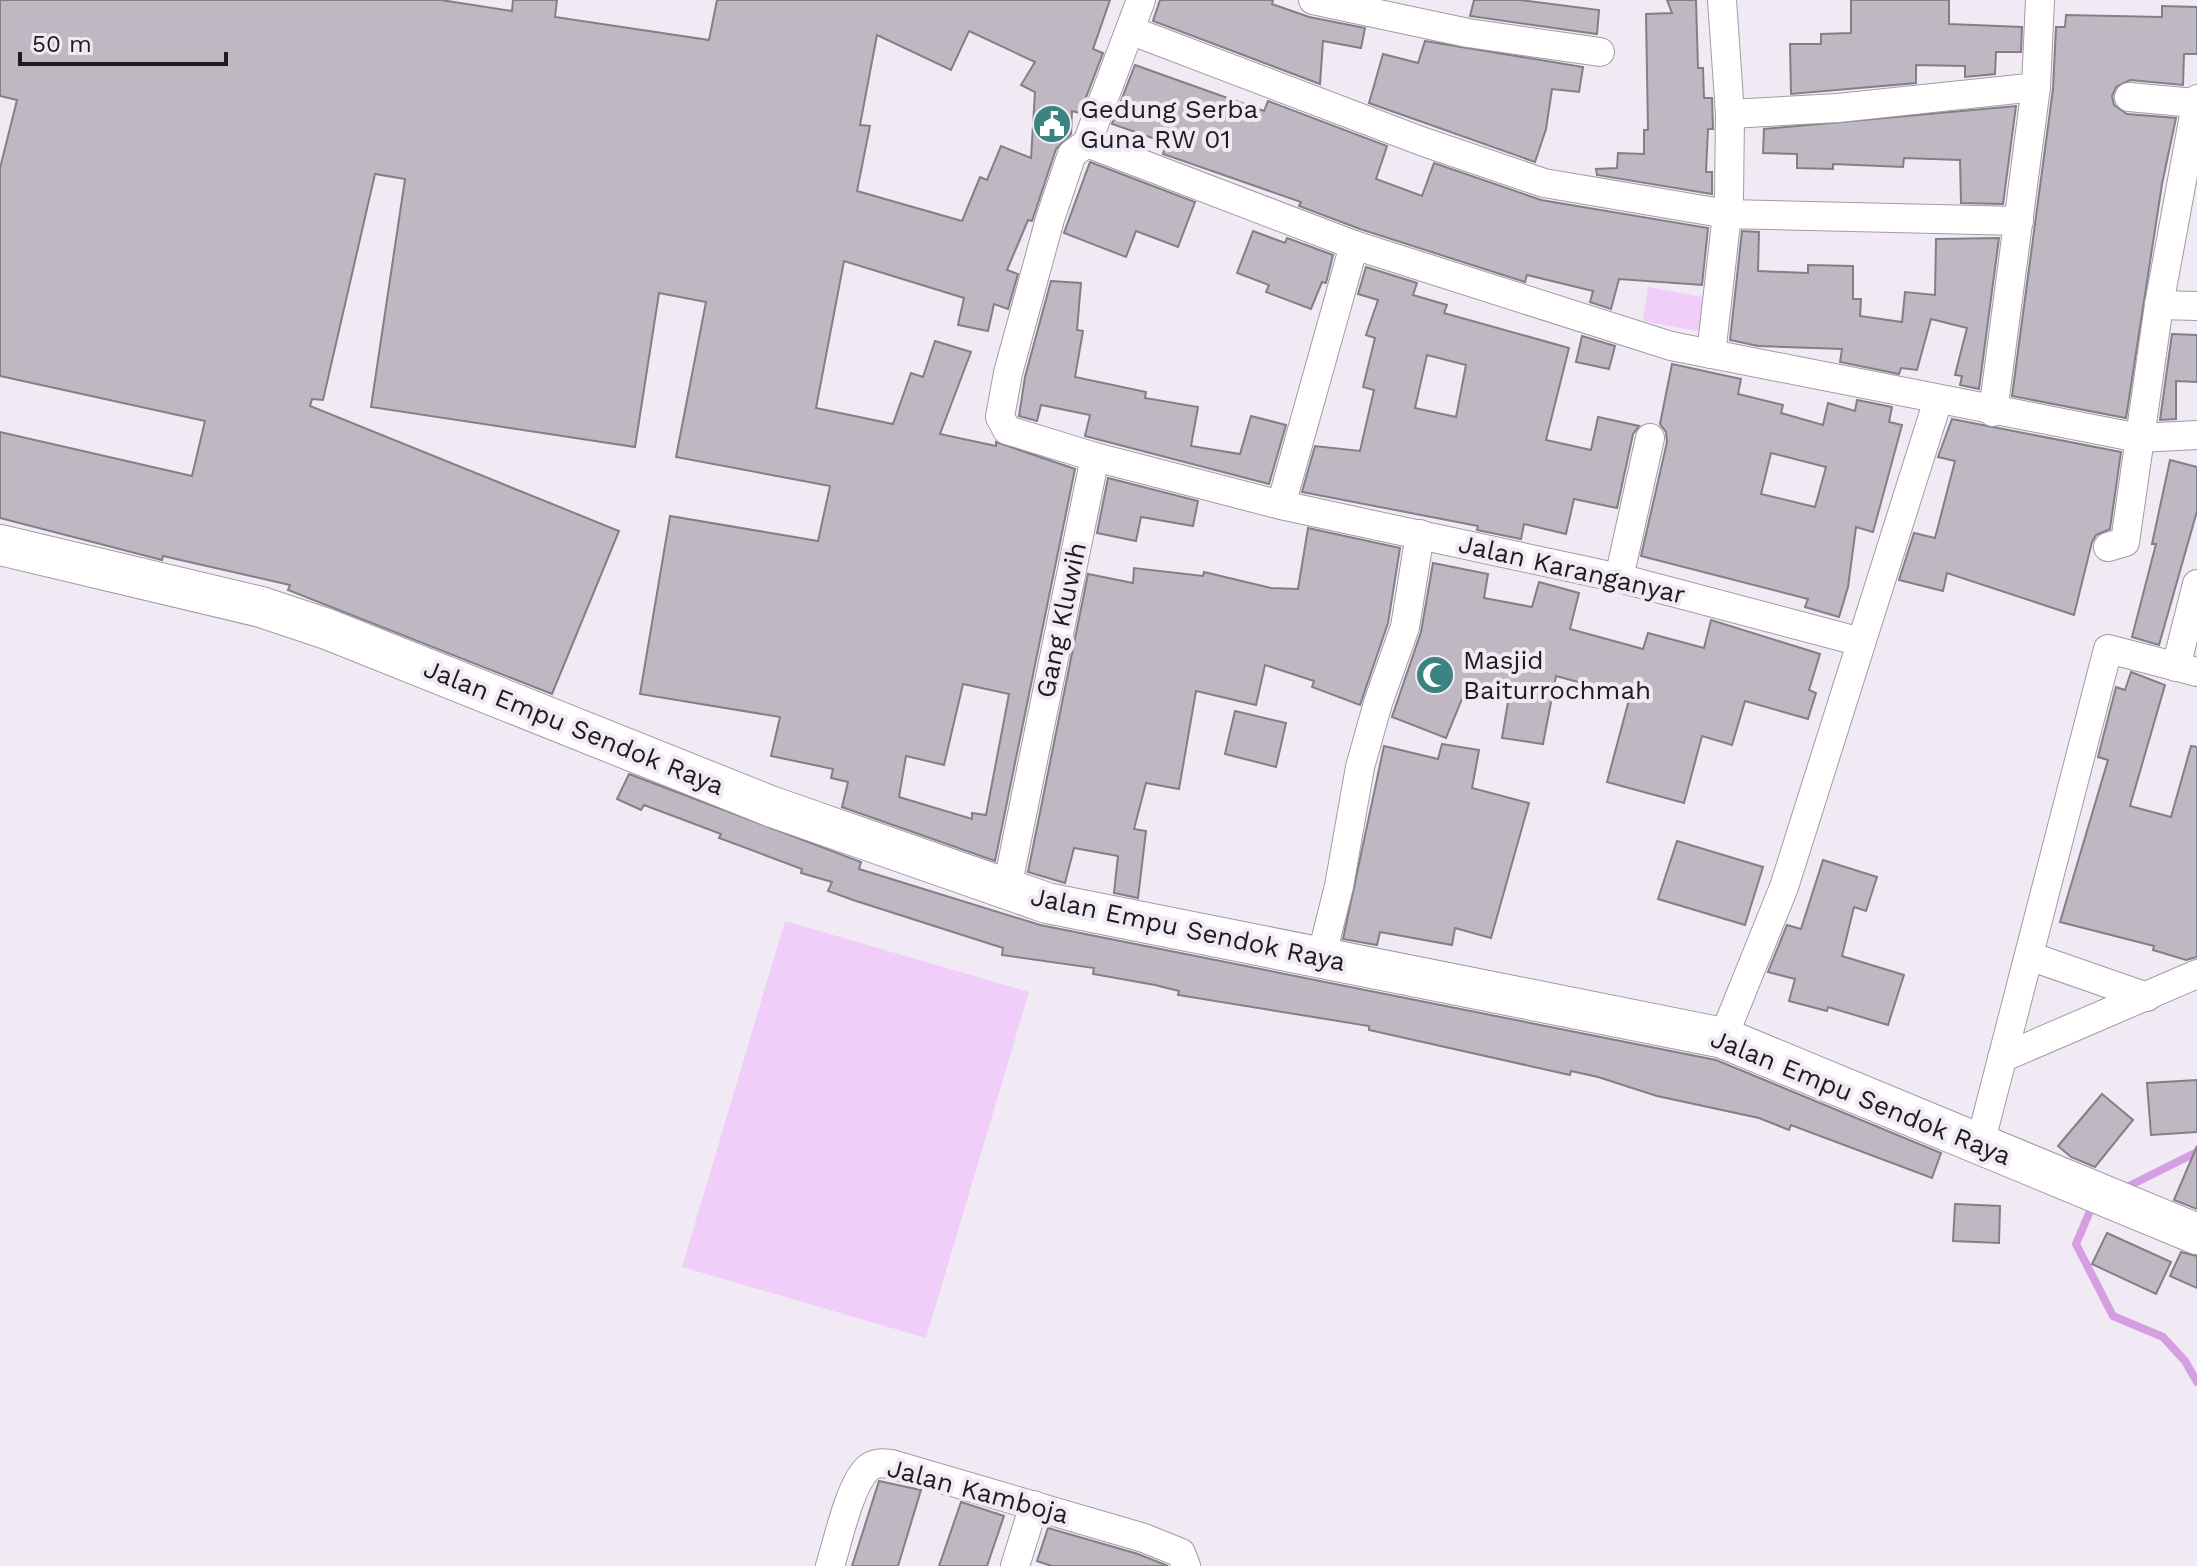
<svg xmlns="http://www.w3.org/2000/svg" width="2197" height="1566" font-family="'Work Sans',sans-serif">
	<rect width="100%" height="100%" fill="#f1e9f3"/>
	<g fill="#f1cef9">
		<path d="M 1648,287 L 1708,298 L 1702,332 L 1643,321 Z"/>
		<path d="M 785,921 L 1029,992 L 926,1338 L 682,1267 Z"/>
	</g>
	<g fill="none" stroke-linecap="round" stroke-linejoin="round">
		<g stroke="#d49ee1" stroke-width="8">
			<path d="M 2123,1189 L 2197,1152"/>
			<path d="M 2093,1204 L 2076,1244 L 2113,1316 L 2163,1337 L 2185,1361 L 2197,1382"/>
		</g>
	</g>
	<g fill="#bfb7c1" stroke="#857e87" stroke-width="2" fill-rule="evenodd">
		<path d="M 0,0 L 441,0 L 512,11 L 513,0 L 557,0 L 555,17 L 709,40 L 717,0 L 1110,0 L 1093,49 L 1103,53 L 1080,113 L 1072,111 L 1071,134 L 1056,149 L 1032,221 L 1028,220 L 1007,270 L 1018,274 L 1008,309 L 994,304 L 988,331 L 958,325 L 964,298 L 844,261 L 816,408 L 893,424 L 911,373 L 923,377 L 935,341 L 971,352 L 940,434 L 996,446 L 996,442 L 1075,469 L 995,861 L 842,807 L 848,782 L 831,778 L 833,769 L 771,756 L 780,717 L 640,694 L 670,516 L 818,541 L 830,486 L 676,457 L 706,302 L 659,293 L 635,447 L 371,407 L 405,179 L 375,174 L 323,400 L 312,399 L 310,406 L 619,531 L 552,694 L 288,590 L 290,585 L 163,556 L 162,560 L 0,518 L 0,432 L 192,476 L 205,421 L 0,376 L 0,168 L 17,100 L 0,96 ZM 969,31 L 1035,62 L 1021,85 L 1035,92 L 1031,158 L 1001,146 L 987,180 L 980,177 L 962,221 L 857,191 L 870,126 L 860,125 L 877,35 L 951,70 ZM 963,684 L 1009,694 L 986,815 L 972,813 L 972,819 L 899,797 L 906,756 L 944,765 Z"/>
		<path d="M 1160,0 L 1273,0 L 1272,4 L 1309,17 L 1365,28 L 1361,48 L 1323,41 L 1320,84 L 1153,21 Z"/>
		<path d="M 1474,0 L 1520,0 L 1599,10 L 1597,34 L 1470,16 Z"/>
		<path d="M 1667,0 L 1696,0 L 1698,68 L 1703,68 L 1704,98 L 1712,98 L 1713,129 L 1708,129 L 1706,172 L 1712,172 L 1712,194 L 1597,175 L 1596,169 L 1617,168 L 1618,153 L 1644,154 L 1644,130 L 1648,130 L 1646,14 L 1672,13 Z"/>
		<path d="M 1851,0 L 1949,0 L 1949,24 L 2022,27 L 2021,52 L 1996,52 L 1995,74 L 1965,77 L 1965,66 L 1916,65 L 1916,83 L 1791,94 L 1790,44 L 1821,44 L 1821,34 L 1851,33 Z"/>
		<path d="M 2162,6 L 2197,7 L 2197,54 L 2184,54 L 2183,85 L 2130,80 L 2116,87 L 2112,96 L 2114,105 L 2127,114 L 2176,118 L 2162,184 L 2126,418 L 2012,396 L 2053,89 L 2056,27 L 2065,27 L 2066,15 L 2162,17 Z"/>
		<path d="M 1425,41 L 1583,67 L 1579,92 L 1552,89 L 1546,129 L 1535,162 L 1369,103 L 1383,54 L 1418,63 Z"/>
		<path d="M 1135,65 L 1264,111 L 1268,101 L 1387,146 L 1376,179 L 1422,196 L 1434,163 L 1541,200 L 1708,228 L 1702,285 L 1619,279 L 1611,309 L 1590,302 L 1593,291 L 1527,275 L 1525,282 L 1360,229 L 1299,206 L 1301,202 L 1163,154 L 1167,143 L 1112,124 Z"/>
		<path d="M 2016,106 L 2003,204 L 1961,203 L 1960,160 L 1904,158 L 1903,167 L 1833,164 L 1833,169 L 1797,168 L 1797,154 L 1763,153 L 1764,129 Z"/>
		<path d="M 1090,162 L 1195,202 L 1178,247 L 1136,231 L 1126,257 L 1064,233 Z"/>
		<path d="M 1253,231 L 1285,243 L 1287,238 L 1333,255 L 1326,283 L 1322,282 L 1311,309 L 1266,292 L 1269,285 L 1237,273 Z"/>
		<path d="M 1742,231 L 1759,232 L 1758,271 L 1808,273 L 1808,265 L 1853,266 L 1853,299 L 1861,299 L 1860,316 L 1902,322 L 1905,292 L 1935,295 L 1936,239 L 1999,238 L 1979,389 L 1960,385 L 1962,376 L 1955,375 L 1967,328 L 1931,319 L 1917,370 L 1901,368 L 1899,374 L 1840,362 L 1842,349 L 1758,346 L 1730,340 Z"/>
		<path d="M 1366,267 L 1417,283 L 1413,295 L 1447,305 L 1444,313 L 1569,348 L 1546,440 L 1591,450 L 1598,417 L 1639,426 L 1633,434 L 1617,508 L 1574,499 L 1566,534 L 1524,524 L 1521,539 L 1477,530 L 1478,526 L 1302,492 L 1315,446 L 1360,451 L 1374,390 L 1363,387 L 1375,338 L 1366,335 L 1378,300 L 1358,294 ZM 1427,355 L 1466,365 L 1456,417 L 1415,408 Z"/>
		<path d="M 1051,281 L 1081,283 L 1077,330 L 1083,331 L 1075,377 L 1146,392 L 1145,398 L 1198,407 L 1191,446 L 1240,454 L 1251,416 L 1286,425 L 1269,484 L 1085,436 L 1090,415 L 1041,405 L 1037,421 L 1019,416 L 1025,377 Z"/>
		<path d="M 2172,334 L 2197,335 L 2197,382 L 2176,381 L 2176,419 L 2160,420 Z"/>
		<path d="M 1582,336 L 1615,346 L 1609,369 L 1576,362 Z"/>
		<path d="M 1672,364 L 1741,379 L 1738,394 L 1783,405 L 1781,413 L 1823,425 L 1828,403 L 1855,411 L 1857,400 L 1892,407 L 1889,422 L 1902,425 L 1873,532 L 1856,527 L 1848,587 L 1839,617 L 1805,607 L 1808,599 L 1641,556 L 1667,442 L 1666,432 L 1660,424 ZM 1771,453 L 1826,467 L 1815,507 L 1761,494 Z"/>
		<path d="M 1952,419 L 2121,452 L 2110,529 L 2096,535 L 2092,542 L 2074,615 L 1947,573 L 1943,591 L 1899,580 L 1914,533 L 1935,538 L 1955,461 L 1938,457 Z"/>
		<path d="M 2170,460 L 2197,467 L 2197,511 L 2159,645 L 2132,637 L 2156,544 L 2152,544 Z"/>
		<path d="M 1108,478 L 1198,501 L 1193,526 L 1141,517 L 1136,541 L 1097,533 Z"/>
		<path d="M 1308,528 L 1400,548 L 1388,623 L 1360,705 L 1312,687 L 1314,681 L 1265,665 L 1256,705 L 1196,691 L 1179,789 L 1146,783 L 1134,829 L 1146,831 L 1138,898 L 1114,893 L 1118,856 L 1074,848 L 1065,883 L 1028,872 L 1088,574 L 1133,583 L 1134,568 L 1203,576 L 1204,572 L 1271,588 L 1298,589 Z"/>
		<path d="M 1433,563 L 1488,574 L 1484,598 L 1532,607 L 1539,582 L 1579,593 L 1570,629 L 1643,649 L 1648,633 L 1704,648 L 1711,620 L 1820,654 L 1809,690 L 1816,693 L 1808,719 L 1745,701 L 1732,745 L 1702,736 L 1684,803 L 1607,782 L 1630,696 L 1556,676 L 1543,744 L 1502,738 L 1510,690 L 1468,684 L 1446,738 L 1392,717 L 1421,632 Z"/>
		<path d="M 2131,672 L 2165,685 L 2130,806 L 2171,817 L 2191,746 L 2197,747 L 2197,957 L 2186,960 L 2153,950 L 2154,946 L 2060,922 L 2108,760 L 2098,757 L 2116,687 L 2125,690 Z"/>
		<path d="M 1235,711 L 1286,723 L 1276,767 L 1225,754 Z"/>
		<path d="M 1442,744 L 1479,750 L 1472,788 L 1529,803 L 1491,938 L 1455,928 L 1452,945 L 1380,932 L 1377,945 L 1343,939 L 1384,746 L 1438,759 Z"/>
		<path d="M 629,774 L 861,862 L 859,869 L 1040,925 L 1716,1060 L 1941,1153 L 1932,1178 L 1791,1125 L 1789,1130 L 1759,1118 L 1657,1096 L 1598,1077 L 1571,1071 L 1570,1075 L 1369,1030 L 1369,1026 L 1178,995 L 1179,991 L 1155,985 L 1093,974 L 1094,968 L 1002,955 L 1003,948 L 853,900 L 828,891 L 832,882 L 801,873 L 802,869 L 719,838 L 721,834 L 684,820 L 644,805 L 641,810 L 617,799 Z"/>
		<path d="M 1677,841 L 1763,867 L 1745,925 L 1658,899 Z"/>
		<path d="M 1823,860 L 1877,877 L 1866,911 L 1854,907 L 1842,956 L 1904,975 L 1888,1025 L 1828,1007 L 1827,1011 L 1789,1001 L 1795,979 L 1768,972 L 1787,925 L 1801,929 Z"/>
		<path d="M 2197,1080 L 2197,1132 L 2151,1135 L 2147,1083 Z"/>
		<path d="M 2102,1094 L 2133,1120 L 2095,1167 L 2071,1157 L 2058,1146 Z"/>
		<path d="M 2197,1146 L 2197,1209 L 2174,1200 Z"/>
		<path d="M 1955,1204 L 2000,1206 L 1999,1243 L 1953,1241 Z"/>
		<path d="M 2107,1233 L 2171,1262 L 2156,1294 L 2092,1264 Z"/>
		<path d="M 2181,1252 L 2197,1256 L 2197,1288 L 2170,1276 Z"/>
		<path d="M 879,1481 L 921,1490 L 898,1566 L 852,1566 Z"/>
		<path d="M 961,1502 L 1004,1516 L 987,1566 L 939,1566 Z"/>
		<path d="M 1048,1528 L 1138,1554 L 1168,1566 L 1052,1566 L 1037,1561 Z"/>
	</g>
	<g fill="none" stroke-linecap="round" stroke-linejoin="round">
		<g stroke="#a39ba4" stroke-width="30">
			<g id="street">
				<path d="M 1141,0 L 1087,143 L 1354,245 L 1671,346 L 2139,438 L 2197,435"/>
				<path d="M 1313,0 L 1468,33 L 1600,52"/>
				<path d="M 1132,31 L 1421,141 L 1544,183 L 1727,214 L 2019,221"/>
				<path d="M 2129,97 L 2195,103"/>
				<path d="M 1730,114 L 1838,108 L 2036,87"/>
				<path d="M 1087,143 L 1072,154 L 1050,219 L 1008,373 L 1000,417 L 1007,430 L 1095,457 L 1281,505 L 1619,578 L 1861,642"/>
				<path d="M 2159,305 L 2197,306"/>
				<path d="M 1711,354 L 1729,197 L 1730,114 L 1722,0"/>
				<path d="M 1993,412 L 2036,87 L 2040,0"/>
				<path d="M 1281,505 L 1354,245"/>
				<path d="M 2108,547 L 2125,542 L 2159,305 L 2197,99"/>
				<path d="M 1619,578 L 1650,438"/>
				<path d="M 2176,667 L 2197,584"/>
				<path d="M 1007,888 L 1095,457"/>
				<path d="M 2029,956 L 2147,997"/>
				<path d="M 1321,958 L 1339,886 L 1360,767 L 1378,703 L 1405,627 L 1420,534"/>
				<path d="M 1723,1038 L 1784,887 L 1938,400"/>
				<path d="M 2002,1058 L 2197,974"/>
				<path d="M 1980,1144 L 2108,649 L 2197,672"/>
				<path d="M 830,1566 C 838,1541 849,1487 867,1469 C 874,1462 882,1463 891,1464 L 1144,1538 L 1181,1553 L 1186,1566"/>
				<path d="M 1015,1566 L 1034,1505"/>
			</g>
		</g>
		<g stroke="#a39ba4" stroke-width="42">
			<path id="secondary" d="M 0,545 L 261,607 L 327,629 L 770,806 L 1047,903 L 1723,1038 L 2197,1234"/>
		</g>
		<use href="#street" stroke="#fff" stroke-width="28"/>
		<use href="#secondary" stroke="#fff" stroke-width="40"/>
	</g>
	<defs>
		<g id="civic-disc" transform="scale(2)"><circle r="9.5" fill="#3a8380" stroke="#f1e9f3"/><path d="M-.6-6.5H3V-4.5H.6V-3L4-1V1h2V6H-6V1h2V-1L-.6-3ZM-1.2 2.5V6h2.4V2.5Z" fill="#fff"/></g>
		<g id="mosque-disc" transform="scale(2)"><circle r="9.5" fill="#3a8380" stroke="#f1e9f3"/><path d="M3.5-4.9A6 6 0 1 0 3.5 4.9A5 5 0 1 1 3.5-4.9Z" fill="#fff"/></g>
	</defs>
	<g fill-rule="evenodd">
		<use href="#civic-disc" x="1052" y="124"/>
		<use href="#mosque-disc" x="1435" y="675"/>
	</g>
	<g text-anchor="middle" stroke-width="8" stroke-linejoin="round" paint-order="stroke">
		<g font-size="26" fill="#1f1c20" stroke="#f1e9f3" text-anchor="start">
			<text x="1080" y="118">Gedung Serba<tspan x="1080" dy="30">Guna RW 01</tspan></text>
			<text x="1463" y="669">Masjid<tspan x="1463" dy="30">Baiturrochmah</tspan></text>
		</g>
		<g font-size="26" fill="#1f1c20" stroke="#f1e9f3">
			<text transform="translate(1572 569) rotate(13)" y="9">Jalan Karanganyar</text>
			<text transform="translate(1061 620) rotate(-78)" y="9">Gang Kluwih</text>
			<text transform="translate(574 727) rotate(22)" y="9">Jalan Empu Sendok Raya</text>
			<text transform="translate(1188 929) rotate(12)" y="9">Jalan Empu Sendok Raya</text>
			<text transform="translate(1861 1097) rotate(22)" y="9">Jalan Empu Sendok Raya</text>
			<text transform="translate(978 1491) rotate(15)" y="9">Jalan Kamboja</text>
		</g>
	</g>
	<path d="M20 52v12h206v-12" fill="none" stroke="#1f1c20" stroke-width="4"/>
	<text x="32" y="52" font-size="24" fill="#1f1c20" stroke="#f1e9f3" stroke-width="6" paint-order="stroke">50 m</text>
</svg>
